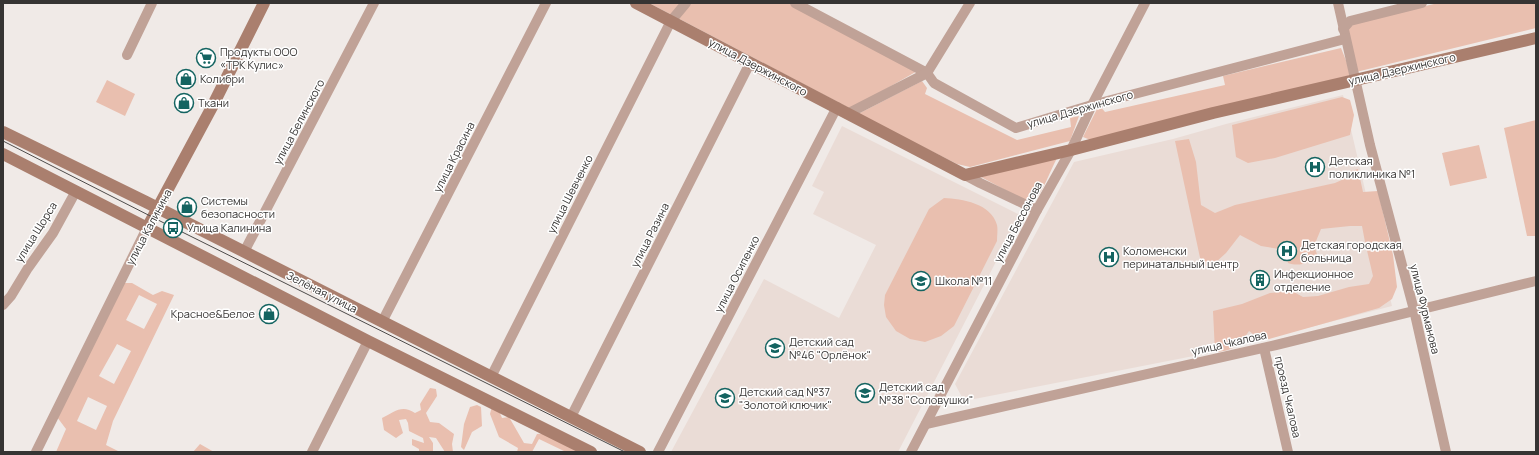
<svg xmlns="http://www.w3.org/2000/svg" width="1539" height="455" font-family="Manrope,sans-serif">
	<rect width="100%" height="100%" fill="#f0eae7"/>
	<g fill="#eadcd6">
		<path d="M 1343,95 L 1392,306 L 1214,352 L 964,401 L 955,384 L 1074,162 L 1173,139 L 1226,124 Z"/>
		<path d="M 842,126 L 1020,215 L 898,452 L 671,452 L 764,279 L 839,318 L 876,245 L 813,214 L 824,192 L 812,186 Z"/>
	</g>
	<g fill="#e9bfaf" fill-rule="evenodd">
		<path d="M 649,3 L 788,3 L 919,70 L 851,109 Z"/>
		<path d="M 1438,3 L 1536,3 L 1536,28 L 1356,72 L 1347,30 L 1355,23 Z"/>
		<path d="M 1341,48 L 1351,73 L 1348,76 L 1093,141 L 1083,137 L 1098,107 L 1100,106 L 1105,112 L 1225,85 L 1223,76 Z"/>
		<path d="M 107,80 L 135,94 L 125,116 L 96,102 Z"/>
		<path d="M 922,81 L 927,88 L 925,94 L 1017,140 L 1071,127 L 1070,118 L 1079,116 L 1070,141 L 970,167 L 957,164 L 858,114 Z"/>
		<path d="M 1342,97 L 1350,100 L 1354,115 L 1350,135 L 1275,158 L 1248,163 L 1236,157 L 1232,125 Z"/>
		<path d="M 1536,120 L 1536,236 L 1527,236 L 1504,128 Z"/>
		<path d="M 1189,139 L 1196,162 L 1201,205 L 1215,213 L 1235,205 L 1335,183 L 1344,179 L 1347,172 L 1358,169 L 1363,192 L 1378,191 L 1393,255 L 1397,287 L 1392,299 L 1379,308 L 1269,339 L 1257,337 L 1249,331 C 1239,346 1233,351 1215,352 L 1213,311 L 1242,304 L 1270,293 L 1292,291 L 1303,297 L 1318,296 L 1349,287 L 1369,284 L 1373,276 L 1365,242 L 1362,226 L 1350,226 L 1321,229 L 1314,246 L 1318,257 C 1309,263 1299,267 1288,263 L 1285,250 L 1261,246 L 1240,235 L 1226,253 L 1215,263 L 1202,267 L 1175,141 Z"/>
		<path d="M 1479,145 L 1487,178 L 1450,186 L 1442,153 Z"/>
		<path d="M 1057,158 C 1052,167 1042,194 1035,199 C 1032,202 1029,201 1026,201 L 981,177 Z"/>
		<path d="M 944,198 C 962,199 991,203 997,225 C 998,229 997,236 997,241 L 954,326 L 941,336 L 925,342 L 910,339 L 896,331 L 886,317 L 884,305 L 885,295 L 929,209 Z"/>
		<path d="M 121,283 L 132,283 L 153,295 L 162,291 L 174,295 L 113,421 L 106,445 L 120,452 L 56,452 L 66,429 L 57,417 ZM 139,295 L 157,304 L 144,329 L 126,320 ZM 117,344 L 131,351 L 114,384 L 99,376 ZM 88,397 L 107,406 L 96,430 L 77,421 Z"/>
		<path d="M 430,388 L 436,389 L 437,396 L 426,413 L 430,422 L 439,423 L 454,434 L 452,444 L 453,452 L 445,452 L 436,438 L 429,437 L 433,443 L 433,452 L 419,452 L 419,449 L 412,445 L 412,439 L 424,443 L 423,438 L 409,431 L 408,423 L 406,419 L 399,420 L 403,433 L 396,438 L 384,430 L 382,418 C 394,412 402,404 415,413 L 421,410 L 420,404 Z"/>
		<path d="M 477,405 L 481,407 L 482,426 L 472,432 L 464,450 L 461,447 L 464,424 L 470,407 Z"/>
		<path d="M 492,406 L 497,406 L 502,418 L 509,417 L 524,443 L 532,444 L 537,434 L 548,433 L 587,452 L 566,452 L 539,439 L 532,452 L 517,452 L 518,448 L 499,437 L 490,414 Z"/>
		<path d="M 200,444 L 214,452 L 193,452 Z"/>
	</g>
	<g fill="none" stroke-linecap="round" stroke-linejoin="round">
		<g stroke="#c0a297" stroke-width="10">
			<path d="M 795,3 L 927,73 L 934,83 L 1016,128 L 1092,105 L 1345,39"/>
			<path d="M 1338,3 L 1370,145 L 1414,310 L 1446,452"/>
			<path d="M 1343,29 L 1350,21 L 1422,3"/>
			<path d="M 127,55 L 152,3"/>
			<path d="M 847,114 L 927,73 L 970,3"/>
			<path d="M 965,175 L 980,183 L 1037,210"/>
			<path d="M 244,252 L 374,3"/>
			<path d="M 3,305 L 11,296 L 28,268 L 53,233 L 76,191"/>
			<path d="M 382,322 L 546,3"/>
			<path d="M 1264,348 L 1288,452"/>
			<path d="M 491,377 L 671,21 L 686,3"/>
			<path d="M 571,417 L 750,63"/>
			<path d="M 926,424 L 1276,345 L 1536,281"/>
			<path d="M 36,452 L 147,228"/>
			<path d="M 312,452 L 368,341"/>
			<path d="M 658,452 L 837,107"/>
			<path d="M 911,452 L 1037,210 L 1071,150 L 1092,105 L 1145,3"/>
		</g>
		<g stroke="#aa7f6e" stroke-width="12">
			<path d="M 636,3 L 965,175 L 1071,150 L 1213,113 L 1536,38"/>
			<path d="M 3,132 L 146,202 L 640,452"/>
			<path d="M 3,154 L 368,341 L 591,452"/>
			<path d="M 147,228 L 212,107 L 264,3"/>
		</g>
		<path stroke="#4d4b4a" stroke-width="1" d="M 3,141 L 164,223 L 625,452"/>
	</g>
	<defs>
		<g id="supermarket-ring" transform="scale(1)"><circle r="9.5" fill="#fff" stroke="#146461" stroke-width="1.5"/><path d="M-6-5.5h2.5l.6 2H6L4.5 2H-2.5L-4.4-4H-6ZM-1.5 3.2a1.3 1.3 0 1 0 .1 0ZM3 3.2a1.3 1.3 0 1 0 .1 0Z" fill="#146461"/></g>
		<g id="shop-ring" transform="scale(1)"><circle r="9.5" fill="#fff" stroke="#146461" stroke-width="1.5"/><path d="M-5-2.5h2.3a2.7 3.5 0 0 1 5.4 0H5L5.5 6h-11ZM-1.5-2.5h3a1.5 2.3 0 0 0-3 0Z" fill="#146461"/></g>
		<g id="hospital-ring" transform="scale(1)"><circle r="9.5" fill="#fff" stroke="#146461" stroke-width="1.5"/><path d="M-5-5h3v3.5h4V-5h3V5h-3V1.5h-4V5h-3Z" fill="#146461"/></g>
		<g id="bus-ring" transform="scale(1)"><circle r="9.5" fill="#fff" stroke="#146461" stroke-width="1.5"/><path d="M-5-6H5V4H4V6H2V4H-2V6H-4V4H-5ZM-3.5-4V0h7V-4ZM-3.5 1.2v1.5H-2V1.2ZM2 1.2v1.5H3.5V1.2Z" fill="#146461"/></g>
		<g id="building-ring" transform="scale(1)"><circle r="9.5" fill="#fff" stroke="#146461" stroke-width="1.5"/><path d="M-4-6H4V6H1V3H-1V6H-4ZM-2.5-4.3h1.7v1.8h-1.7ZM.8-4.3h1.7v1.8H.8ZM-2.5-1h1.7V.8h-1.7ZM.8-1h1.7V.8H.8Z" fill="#146461"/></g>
		<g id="school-ring" transform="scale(1)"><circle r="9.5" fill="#fff" stroke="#146461" stroke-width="1.5"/><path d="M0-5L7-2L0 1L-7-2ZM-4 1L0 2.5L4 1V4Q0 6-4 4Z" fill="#146461"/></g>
	</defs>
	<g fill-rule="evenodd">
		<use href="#supermarket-ring" x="206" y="58"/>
		<use href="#shop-ring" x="186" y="79"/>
		<use href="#shop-ring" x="184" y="103"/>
		<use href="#hospital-ring" x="1315" y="167"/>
		<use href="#shop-ring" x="187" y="207"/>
		<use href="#bus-ring" x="173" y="228"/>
		<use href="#hospital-ring" x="1287" y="251"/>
		<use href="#hospital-ring" x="1109" y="257"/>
		<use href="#building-ring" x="1260" y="280"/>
		<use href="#school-ring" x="921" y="281"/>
		<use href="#shop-ring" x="269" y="314"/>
		<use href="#school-ring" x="775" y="348"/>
		<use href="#school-ring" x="865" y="393"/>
		<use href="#school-ring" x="725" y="398"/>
	</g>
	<g text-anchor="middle" stroke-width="3" stroke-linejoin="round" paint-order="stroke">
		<g font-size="11" fill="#363433" stroke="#fff" text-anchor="start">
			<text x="220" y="56">Продукты ООО<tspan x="220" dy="13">«ТРК Кулис»</tspan></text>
			<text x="200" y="83">Колибри</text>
			<text x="198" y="107">Ткани</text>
			<text x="1329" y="165">Детская<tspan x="1329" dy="13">поликлиника №1</tspan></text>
			<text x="201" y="205">Системы<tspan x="201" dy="13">безопасности</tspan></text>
			<text x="187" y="232">Улица Калинина</text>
			<text x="1301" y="249">Детская городская<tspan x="1301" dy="13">больница</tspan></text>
			<text x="1123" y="255">Коломенски<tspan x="1123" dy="13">перинатальный центр</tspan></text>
			<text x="1274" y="278">Инфекционное<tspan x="1274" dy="13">отделение</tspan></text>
			<text x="935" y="285">Школа №11</text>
			<text x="255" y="318" text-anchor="end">Красное&amp;Белое</text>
			<text x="789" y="346">Детский сад<tspan x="789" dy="13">№46 "Орлёнок"</tspan></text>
			<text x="879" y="391">Детский сад<tspan x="879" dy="13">№38 "Соловушки"</tspan></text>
			<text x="739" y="396">Детский сад №37<tspan x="739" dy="13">"Золотой ключик"</tspan></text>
		</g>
		<g font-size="11" fill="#363433" stroke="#fff">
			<text transform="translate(758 67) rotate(28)" y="4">улица Дзержинского</text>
			<text transform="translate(1402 69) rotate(-13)" y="4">улица Дзержинского</text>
			<text transform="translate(1080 109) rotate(-16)" y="4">улица Дзержинского</text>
			<text transform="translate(299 122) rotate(-62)" y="4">улица Белинского</text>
			<text transform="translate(454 157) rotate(-63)" y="4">улица Красина</text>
			<text transform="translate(570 194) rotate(-63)" y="4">улица Шевченко</text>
			<text transform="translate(1018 222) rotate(-62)" y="4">улица Бессонова</text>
			<text transform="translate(149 227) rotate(-62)" y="4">улица Калинина</text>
			<text transform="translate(36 232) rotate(-58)" y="4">улица Щорса</text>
			<text transform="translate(650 235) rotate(-63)" y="4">улица Разина</text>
			<text transform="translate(737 274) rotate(-63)" y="4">улица Осипенко</text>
			<text transform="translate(322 292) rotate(27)" y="4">Зелёная улица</text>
			<text transform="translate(1425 309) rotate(76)" y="4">улица Фурманова</text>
			<text transform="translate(1229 343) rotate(-13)" y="4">улица Чкалова</text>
			<text transform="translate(1288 397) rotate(77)" y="4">проезд Чкалова</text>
		</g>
	</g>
	<rect width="1539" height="455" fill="none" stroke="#363433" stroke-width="8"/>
</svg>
